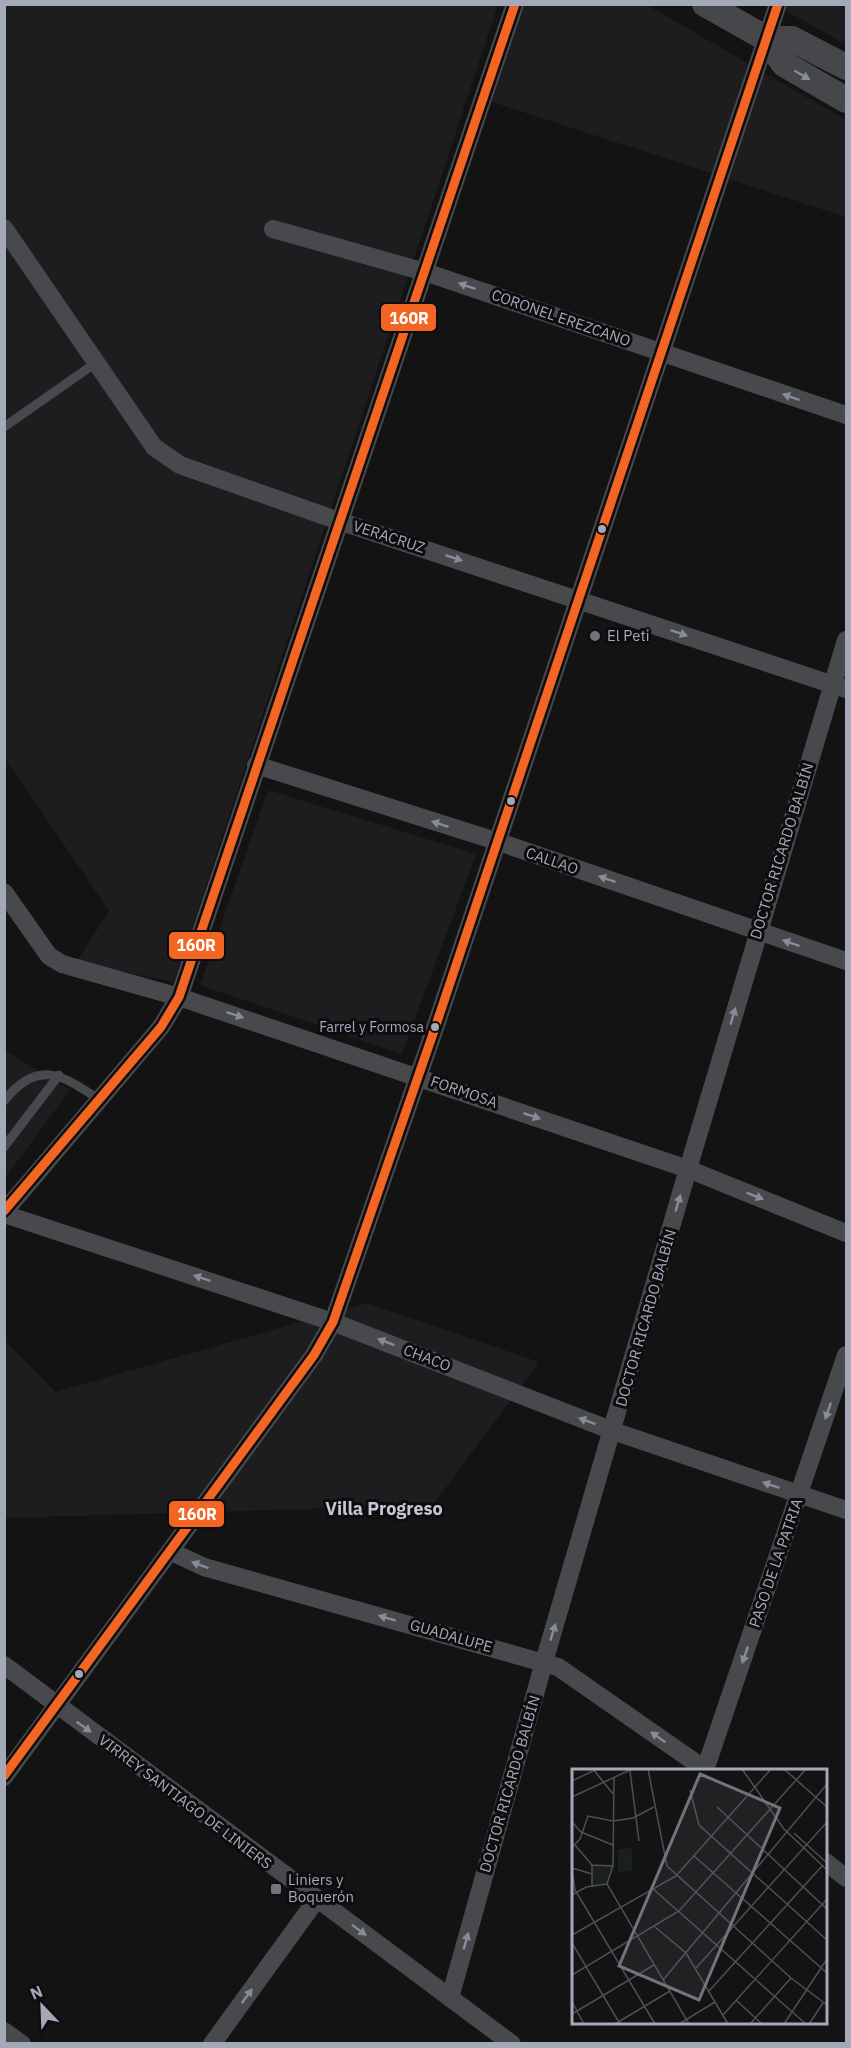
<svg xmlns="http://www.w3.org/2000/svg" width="851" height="2048" font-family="'IBM Plex Sans',sans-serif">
	<rect width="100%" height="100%" fill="#131313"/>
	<g fill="#1d1d1f">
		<path d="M 4,5 L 498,5 L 174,982 L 76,962 L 109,911 L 5,758 Z"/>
		<path d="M 523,5 L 647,5 L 846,120 L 846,217 L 492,102 Z"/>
		<path d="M 776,5 L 846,5 L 846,45 Z"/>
		<path d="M 268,790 L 476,854 L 402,1054 L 200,985 Z"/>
		<path d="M 4,1050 L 70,1090 L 5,1178 L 4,1178 Z"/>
		<path d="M 367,1303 L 539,1362 L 433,1505 L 5,1518 L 4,1339 L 55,1392 Z"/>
	</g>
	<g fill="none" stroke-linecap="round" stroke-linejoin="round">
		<g stroke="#47494c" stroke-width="9">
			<path d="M 4,427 L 97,362"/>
			<path d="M 4,1101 C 38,1058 62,1075 100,1100"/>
			<path d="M 4,1147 L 59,1075"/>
		</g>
		<g stroke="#47494c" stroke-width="18">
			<path d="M 4,228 L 154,447 L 180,465 L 339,521 L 846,689"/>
			<path d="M 273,229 L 425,272 L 846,415"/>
			<path d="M 256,765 L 496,841 L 846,961"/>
			<path d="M 4,892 L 49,956 L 62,964 L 179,997 L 688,1169 L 846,1233"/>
			<path d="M 4,1212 L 161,1027 L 179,997 L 515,4"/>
			<path d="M 4,1214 L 333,1322 L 613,1431 L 846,1510"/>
			<path d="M 172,1552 L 204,1567 L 558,1667 L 706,1770"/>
			<path d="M 4,1665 L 512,2044"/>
			<path d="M 705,1770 L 846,1355"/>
			<path d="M 4,1777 L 314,1355 L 333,1322 L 435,1028 L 778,4"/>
			<path d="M 826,1862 L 846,1878"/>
			<path d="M 450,1998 L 544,1662 L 688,1169 L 846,640"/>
			<path d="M 4,2031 L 22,2044"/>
			<path d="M 212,2044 L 317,1899"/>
		</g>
		<g stroke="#46474b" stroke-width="26">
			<path d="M 705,4 L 767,39 L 784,64 L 846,100"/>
			<path d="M 767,39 L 792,39 L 846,67"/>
		</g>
		<g stroke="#0d0d0f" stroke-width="14">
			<g id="bus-1">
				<path d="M 4,1211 L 161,1027 L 179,997 L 515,4"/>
				<path d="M 4,1776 L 314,1355 L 333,1322 L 435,1028 L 778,4"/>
			</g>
		</g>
		<use href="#bus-1" stroke="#f26522" stroke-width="9"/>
	</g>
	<defs><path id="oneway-solid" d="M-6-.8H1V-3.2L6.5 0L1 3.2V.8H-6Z" transform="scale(1.5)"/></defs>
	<g fill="#878c96">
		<use href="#oneway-solid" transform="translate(802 75) rotate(30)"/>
		<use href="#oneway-solid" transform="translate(467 286) rotate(-161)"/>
		<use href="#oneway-solid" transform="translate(791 397) rotate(-161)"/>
		<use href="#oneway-solid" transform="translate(454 558) rotate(18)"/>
		<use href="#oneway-solid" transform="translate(679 633) rotate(19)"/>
		<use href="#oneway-solid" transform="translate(440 824) rotate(-162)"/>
		<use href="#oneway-solid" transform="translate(607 879) rotate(-161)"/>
		<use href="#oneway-solid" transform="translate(791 943) rotate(-161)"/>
		<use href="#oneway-solid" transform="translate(235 1015) rotate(18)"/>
		<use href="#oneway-solid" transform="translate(733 1016) rotate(-74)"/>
		<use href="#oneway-solid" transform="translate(532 1116) rotate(19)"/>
		<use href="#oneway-solid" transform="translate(755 1196) rotate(22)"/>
		<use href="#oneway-solid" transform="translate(678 1203) rotate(-74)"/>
		<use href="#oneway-solid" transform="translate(202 1278) rotate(-162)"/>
		<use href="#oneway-solid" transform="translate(386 1342) rotate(-159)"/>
		<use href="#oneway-solid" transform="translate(828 1411) rotate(109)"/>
		<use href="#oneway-solid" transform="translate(587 1421) rotate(-159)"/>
		<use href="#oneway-solid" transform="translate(771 1485) rotate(-161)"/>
		<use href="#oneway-solid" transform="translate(200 1565) rotate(-159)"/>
		<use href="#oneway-solid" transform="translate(387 1618) rotate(-164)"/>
		<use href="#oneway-solid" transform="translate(553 1632) rotate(-73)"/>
		<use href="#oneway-solid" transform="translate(745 1655) rotate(109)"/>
		<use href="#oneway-solid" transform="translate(84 1727) rotate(36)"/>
		<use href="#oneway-solid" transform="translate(658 1737) rotate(-145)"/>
		<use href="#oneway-solid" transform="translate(359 1930) rotate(37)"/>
		<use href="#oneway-solid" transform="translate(466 1941) rotate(-74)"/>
		<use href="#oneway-solid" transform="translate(247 1996) rotate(-54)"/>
	</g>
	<g fill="#a3a9b6" stroke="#0d0d0f" stroke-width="2">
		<circle cx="602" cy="529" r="5"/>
		<circle cx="511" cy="801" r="5"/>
		<circle cx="435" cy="1027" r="5"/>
		<circle cx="79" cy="1674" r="5"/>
	</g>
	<g fill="#71747d" stroke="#0d0d0f" stroke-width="2">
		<circle cx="595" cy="636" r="6"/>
		<rect x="270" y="1883" width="12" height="12" rx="3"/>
	</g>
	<g text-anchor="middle" stroke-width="6" stroke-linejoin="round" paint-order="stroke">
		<g font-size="14" fill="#a3a9b6" stroke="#0d0d0f" text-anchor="end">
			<text x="424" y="1032">Farrel y Formosa</text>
		</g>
		<g font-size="15" fill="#a3a9b6" stroke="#0d0d0f">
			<text transform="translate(561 318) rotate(19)" y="5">CORONEL EREZCANO</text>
			<text transform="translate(389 537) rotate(18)" y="5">VERACRUZ</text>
			<text transform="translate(782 851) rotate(-73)" y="5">DOCTOR RICARDO BALBÍN</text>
			<text transform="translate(552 861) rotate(19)" y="5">CALLAO</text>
			<text transform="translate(464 1092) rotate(19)" y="5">FORMOSA</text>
			<text transform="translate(646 1318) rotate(-74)" y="5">DOCTOR RICARDO BALBÍN</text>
			<text transform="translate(427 1358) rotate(21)" y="5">CHACO</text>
			<text transform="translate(776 1563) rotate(-71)" y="5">PASO DE LA PATRIA</text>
			<text transform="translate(451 1636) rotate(16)" y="5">GUADALUPE</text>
			<text transform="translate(510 1784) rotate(-74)" y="5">DOCTOR RICARDO BALBÍN</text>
			<text transform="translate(185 1802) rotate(37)" y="5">VIRREY SANTIAGO DE LINIERS</text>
		</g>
		<g font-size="15" fill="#a3a9b6" stroke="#0d0d0f" text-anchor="start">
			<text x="607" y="641">El Peti</text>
			<text x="288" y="1885">Liniers y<tspan x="288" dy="17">Boquerón</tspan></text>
		</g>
		<g font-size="18" font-weight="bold" fill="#c4c8d2" stroke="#0d0d0f">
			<text x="384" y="1515">Villa Progreso</text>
		</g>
	</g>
	<g transform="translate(572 1769)">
		<rect width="255" height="255" fill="#131313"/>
		<path d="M 60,79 L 60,102 L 46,103 L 46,80 ZM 20,96 L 41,97 L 35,115 L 20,117 Z" fill="#19211a"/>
		<path fill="none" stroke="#4d4f54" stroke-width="1.5" d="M 21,0 L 41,25M 76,0 L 95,97 L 219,209 L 255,236M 170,0 L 212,60 L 255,101M 212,0 L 255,38M 58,2 L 67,72M 42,8 L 41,97 L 35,115 L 117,255M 0,12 L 25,0M 118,21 L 127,56 L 255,171M 0,28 L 60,0M 145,38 L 255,140M 0,53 L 9,63 L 41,76M 222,64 L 255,94M 3,76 L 20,96 L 20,117M 0,78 L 8,70 L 16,47 L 41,52 L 61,49 L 82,38M 122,87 L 255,204M 20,96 L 41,97M 0,99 L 20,105M 0,101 L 3,121 L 83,255M 80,119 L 234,255M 0,126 L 14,118 L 35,115M 83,158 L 114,184 L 156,255M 0,166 L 104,107 L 199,0M 0,174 L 48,255M 124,199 L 255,53M 0,206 L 107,142 L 234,0M 91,211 L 255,15M 137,222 L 251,96M 164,231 L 190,255M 0,233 L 12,255M 0,245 L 82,196M 151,246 L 255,130M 43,255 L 98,222M 107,255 L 143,233M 178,255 L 219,209M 212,255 L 255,190M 237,255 L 251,234"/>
		<path fill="#71747d" fill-opacity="0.15" stroke="#71747d" stroke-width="3" d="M 128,5 L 208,39 L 127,231 L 47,197 Z"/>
		<rect width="255" height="255" fill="none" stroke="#a3a9b6" stroke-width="3"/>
	</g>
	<g stroke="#0d0d0f" stroke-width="2">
		<rect x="380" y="303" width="57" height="29" rx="6" fill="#f26522"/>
		<rect x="168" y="931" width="57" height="29" rx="6" fill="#f26522"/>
		<rect x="168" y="1500" width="57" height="28" rx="6" fill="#f26522"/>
	</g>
	<g font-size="16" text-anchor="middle" font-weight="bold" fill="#fff">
		<text x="409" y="324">160R</text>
		<text x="196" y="951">160R</text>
		<text x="197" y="1520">160R</text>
	</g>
	<rect width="851" height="2048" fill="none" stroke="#a3a9b6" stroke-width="12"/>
	<g transform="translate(42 2006) rotate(337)" stroke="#0d0d0f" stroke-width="4.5" paint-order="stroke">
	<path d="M0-4.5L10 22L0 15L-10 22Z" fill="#a3a9b6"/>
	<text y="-9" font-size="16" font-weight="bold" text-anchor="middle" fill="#a3a9b6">N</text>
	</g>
</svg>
